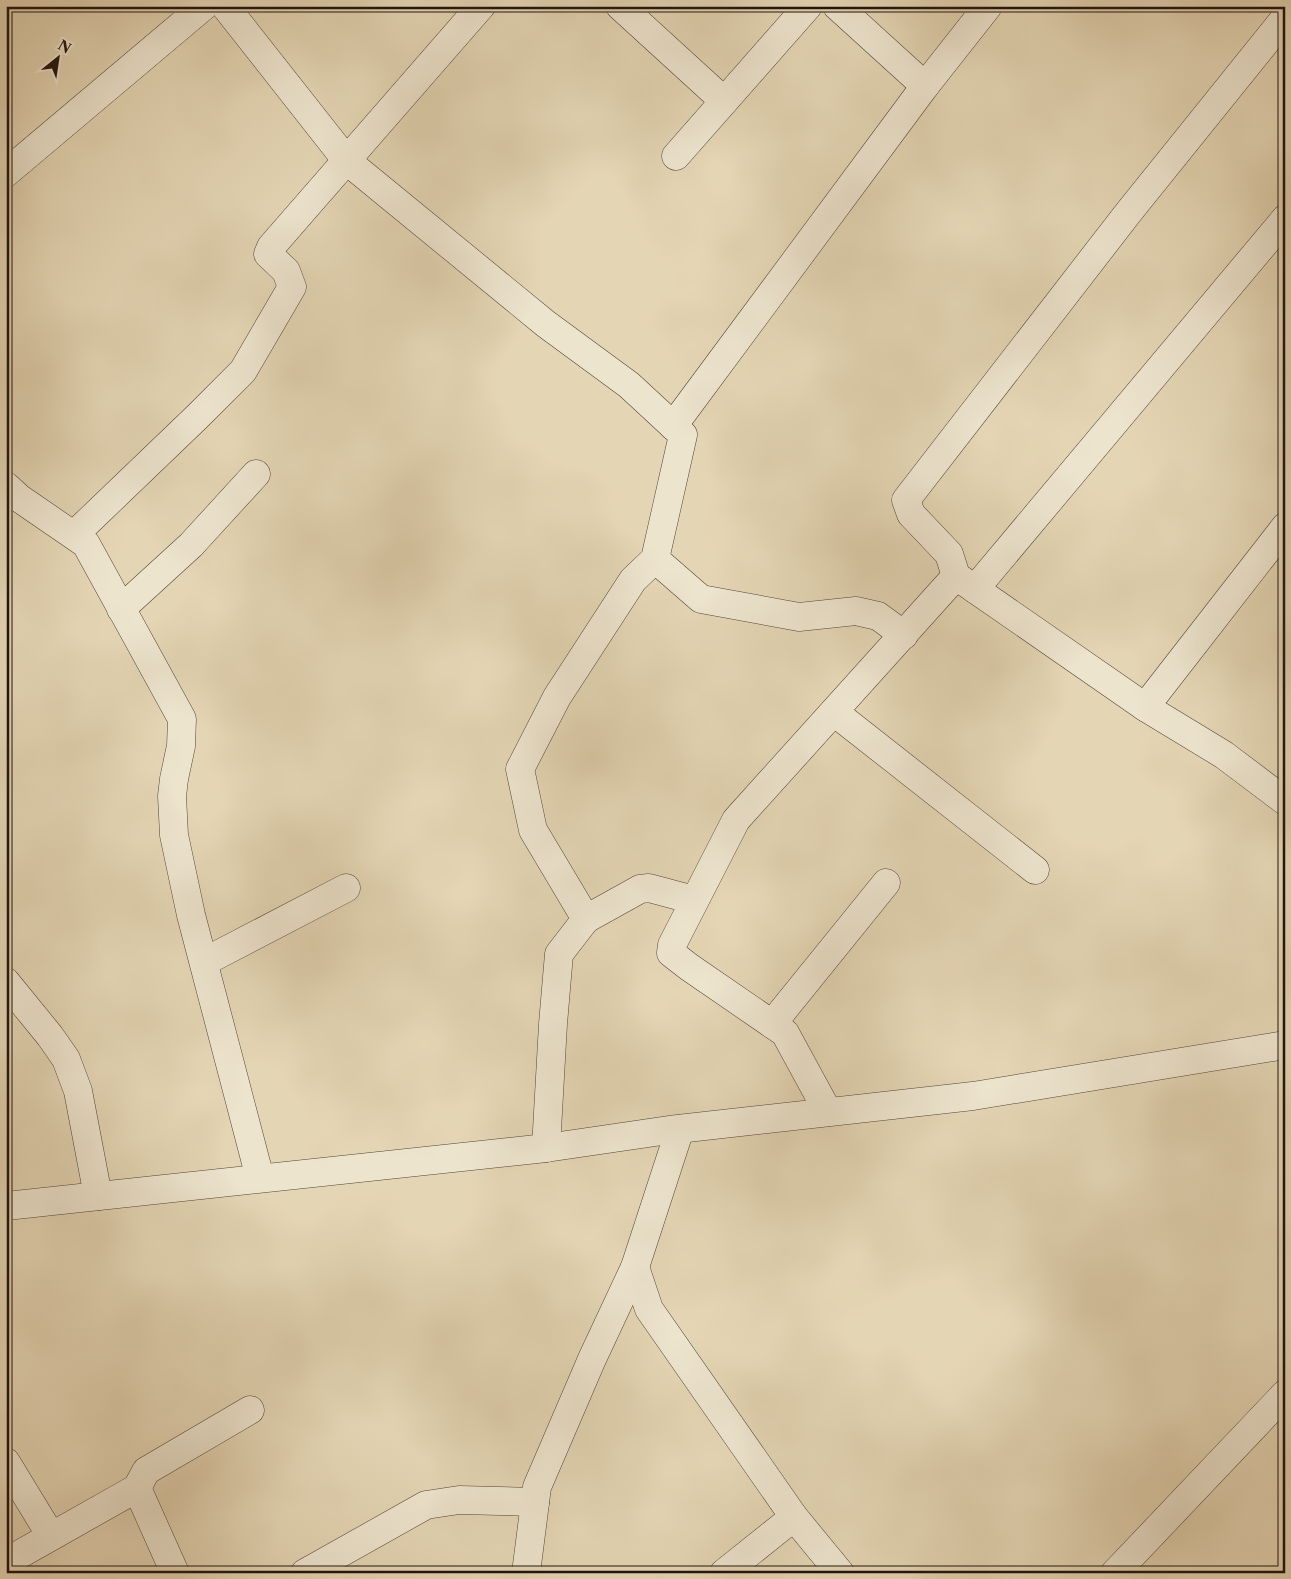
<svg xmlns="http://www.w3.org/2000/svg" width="1291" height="1579" font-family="'Libre Caslon Text',serif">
	<rect width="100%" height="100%" fill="#e4d5b4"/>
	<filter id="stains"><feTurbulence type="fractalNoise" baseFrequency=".004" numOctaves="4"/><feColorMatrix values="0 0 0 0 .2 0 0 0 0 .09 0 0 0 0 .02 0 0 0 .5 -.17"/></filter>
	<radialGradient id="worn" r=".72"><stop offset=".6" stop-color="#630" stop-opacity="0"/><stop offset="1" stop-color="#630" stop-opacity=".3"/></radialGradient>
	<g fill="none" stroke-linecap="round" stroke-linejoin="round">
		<g stroke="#514438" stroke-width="29">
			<g id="minor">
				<path d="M 225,6 L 347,161 L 546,324 L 629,385 L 683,435 L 655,559 L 633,580 L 557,697 L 520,769 L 533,830 L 586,919 L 559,954 L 553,1024 L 546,1148"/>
				<path d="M 620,6 L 724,101"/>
				<path d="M 837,6 L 925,86"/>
				<path d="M 676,156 L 808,6"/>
				<path d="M 6,173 L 204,6"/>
				<path d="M 673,426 L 925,86 L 988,6"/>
				<path d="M 6,486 L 19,498 L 86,544 L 182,719 L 181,746 L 174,779 L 172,796 L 174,835 L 191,915 L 260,1178"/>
				<path d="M 74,535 L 199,415 L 243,371 L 292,287 L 286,271 L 268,254 L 271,247 L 481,6"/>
				<path d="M 655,559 L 701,599 L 799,617 L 856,611 L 878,616 L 904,635"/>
				<path d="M 956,576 L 949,554 L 911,514 L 906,500 L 1128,213 L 1285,18"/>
				<path d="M 975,589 L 1285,219"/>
				<path d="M 121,609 L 191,545 L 256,474"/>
				<path d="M 1145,707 L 1224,755 L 1285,801"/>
				<path d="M 834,712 L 1035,870"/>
				<path d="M 586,919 L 640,889 L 649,888 L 694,900"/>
				<path d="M 204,962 L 346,888"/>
				<path d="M 6,982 L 50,1036 L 66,1059 L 78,1091 L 98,1196"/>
				<path d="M 772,1024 L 886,883"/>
				<path d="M 828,1112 L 785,1033 L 689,967 L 671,953 L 672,945 L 736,820 L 956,576 L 1145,707 L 1285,527"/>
				<path d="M 635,1267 L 649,1309 L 794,1517 L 840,1573"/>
				<path d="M 6,1462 L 51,1536"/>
				<path d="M 137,1488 L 175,1573"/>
				<path d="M 6,1562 L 137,1488 L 146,1471 L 250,1410"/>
				<path d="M 305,1573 L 426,1505 L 459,1500 L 535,1502"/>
				<path d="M 526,1573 L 537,1487 L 592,1359 L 635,1267 L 680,1129"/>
				<path d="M 724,1573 L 794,1517"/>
				<path d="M 1115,1573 L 1285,1394"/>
			</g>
		</g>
		<g stroke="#514438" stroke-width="29">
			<path id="tertiary" d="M 6,1206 L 546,1148 L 669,1130 L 973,1096 L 1285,1045"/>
		</g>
		<use href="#minor" stroke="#ede4ce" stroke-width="28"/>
		<use href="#tertiary" stroke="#ede4ce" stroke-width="28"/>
	</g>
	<rect width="1291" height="1579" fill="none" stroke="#e4d5b4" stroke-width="25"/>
	<rect x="8" y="8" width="1276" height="1564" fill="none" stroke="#20140e" stroke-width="2.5"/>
	<rect x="12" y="12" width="1266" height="1554" fill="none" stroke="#20140e"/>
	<g transform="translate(58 58) rotate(30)" stroke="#ede4ce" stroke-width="4" paint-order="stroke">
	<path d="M0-4L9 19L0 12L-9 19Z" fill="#20140e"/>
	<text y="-8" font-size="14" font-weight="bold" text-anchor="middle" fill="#20140e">N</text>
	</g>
	<rect width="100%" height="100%" filter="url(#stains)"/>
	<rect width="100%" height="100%" fill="url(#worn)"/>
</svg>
